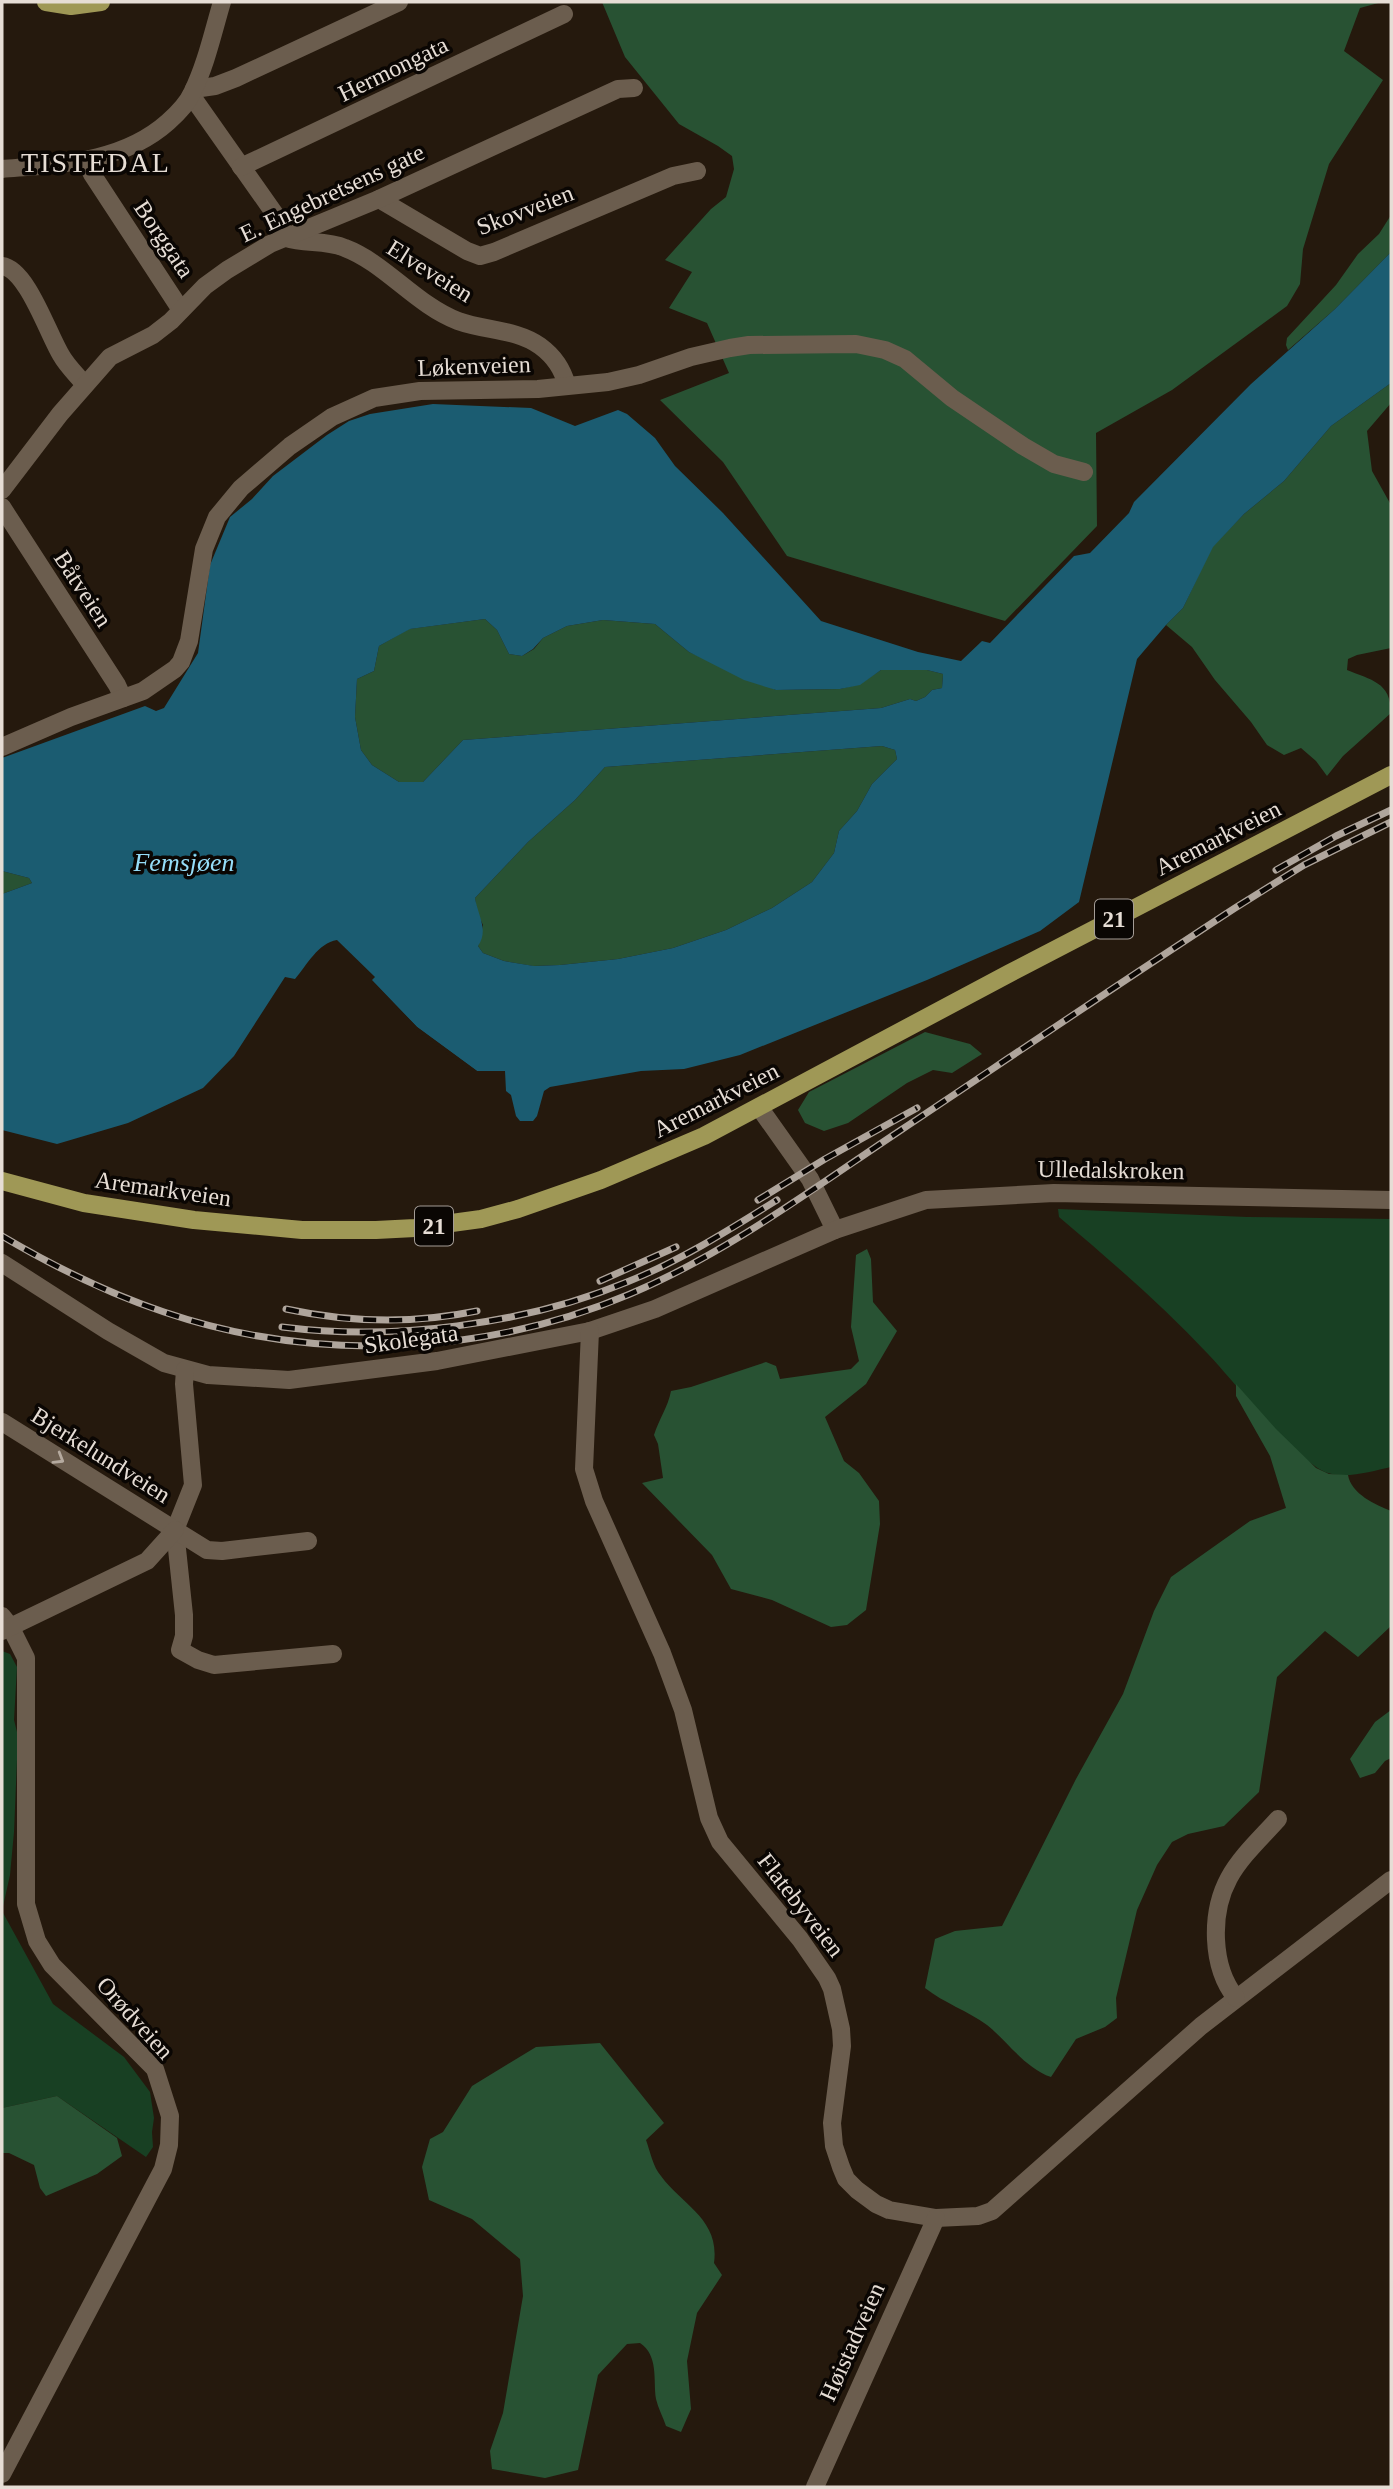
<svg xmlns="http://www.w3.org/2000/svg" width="1393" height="2489" font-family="Georgia,serif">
	<rect width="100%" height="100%" fill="#25190d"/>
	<g fill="#184023">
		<path d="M 1058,1209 L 1247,1217 L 1391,1219 L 1391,1467 C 1372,1471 1348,1479 1328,1473 C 1300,1465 1232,1379 1208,1354 C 1162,1305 1111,1261 1059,1217 Z"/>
		<path d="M 2,1651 L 10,1654 L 17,1667 L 14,1720 L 18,1736 L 14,1832 L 10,1875 L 2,1911 L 53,2004 L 124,2057 L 150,2092 L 154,2118 L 152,2132 L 153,2147 L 146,2157 L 57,2096 L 2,2108 Z"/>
	</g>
	<g fill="#285233">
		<path d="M 602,2 L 1382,2 L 1360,8 L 1344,51 L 1383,80 L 1329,164 L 1303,249 L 1300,284 L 1287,306 L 1172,390 L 1096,433 L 1097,526 L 1005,621 L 787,556 L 723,462 L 660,400 L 729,373 L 707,323 L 669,308 L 692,272 L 665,260 L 711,209 L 726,197 L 734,169 L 732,156 L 718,146 L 679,124 L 625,57 Z"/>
		<path d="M 1391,215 L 1391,252 L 1335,309 L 1288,350 L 1286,345 L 1287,338 L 1336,285 L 1358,254 L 1379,234 Z"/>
		<path d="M 1391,383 L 1391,403 L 1367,431 L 1372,471 L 1391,505 L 1391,648 L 1357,655 L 1348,659 L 1347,670 C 1371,680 1391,682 1391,713 L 1343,756 L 1327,776 L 1316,761 L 1301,748 L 1284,755 L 1267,745 L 1251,722 L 1215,680 L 1192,647 L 1166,625 L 1183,608 L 1212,547 L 1244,514 L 1284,481 L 1331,426 Z"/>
		<path d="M 485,619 L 497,630 L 509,654 L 522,656 L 534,649 L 543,638 L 567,626 L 603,620 L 655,624 L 689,652 L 776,690 L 840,689 L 860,684 L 881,670 L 927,670 L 943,674 L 942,688 L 932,690 L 925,697 L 916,701 L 910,699 L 881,708 L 463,740 L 423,782 L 399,782 L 372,765 L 361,750 L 355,717 L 357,679 L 374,671 L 379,646 L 409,629 Z"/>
		<path d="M 882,746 L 895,750 L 897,759 L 872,784 L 857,811 L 839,831 L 834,853 L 812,882 L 772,908 L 726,930 L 673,948 L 618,959 L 560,965 L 533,966 L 504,961 L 483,953 L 478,946 L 483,925 L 477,912 L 475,898 L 528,842 L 575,800 L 605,767 Z"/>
		<path d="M 2,871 L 29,878 L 32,883 L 2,894 Z"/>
		<path d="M 925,1032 L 970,1044 L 982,1054 L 952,1073 L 933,1070 L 907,1083 L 848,1123 L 824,1131 L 805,1123 L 798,1110 L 809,1092 Z"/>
		<path d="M 867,1249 L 871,1259 L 873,1302 L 897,1331 L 866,1384 L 825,1417 L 844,1461 L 859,1473 L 879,1501 L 880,1524 L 866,1610 L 847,1625 L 831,1627 L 772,1600 L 731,1589 L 712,1555 L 642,1483 L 663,1478 L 658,1444 L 654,1435 C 659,1419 668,1407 671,1391 L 691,1387 L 766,1362 L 776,1366 L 780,1379 L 851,1369 L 859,1361 L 851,1327 L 856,1255 Z"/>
		<path d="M 1236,1384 L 1276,1429 L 1316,1468 L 1329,1474 L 1348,1475 C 1351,1494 1376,1505 1391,1511 L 1391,1626 L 1358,1657 L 1325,1631 L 1277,1677 L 1259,1792 L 1224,1826 L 1188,1834 L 1172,1842 L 1157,1865 L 1137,1910 L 1116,1998 L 1117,2018 L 1105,2027 L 1076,2039 L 1051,2077 C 1025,2068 1008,2042 987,2025 C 968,2011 944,2003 925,1988 L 935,1939 L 955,1931 L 1002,1926 L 1076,1779 L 1123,1694 L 1154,1611 L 1171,1577 L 1250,1521 L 1286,1508 L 1270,1456 L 1236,1396 Z"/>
		<path d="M 1391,1710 L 1391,1758 L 1385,1761 L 1375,1773 L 1360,1778 L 1350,1759 L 1375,1722 Z"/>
		<path d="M 600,2043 L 664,2123 L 646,2140 C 650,2151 653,2167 661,2176 C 682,2205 720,2219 714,2263 L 722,2275 L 697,2313 L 687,2361 L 691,2409 L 681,2432 L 666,2426 C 663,2417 658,2408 656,2399 C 653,2380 659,2356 640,2343 L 627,2344 L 598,2375 L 578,2470 L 545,2478 L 492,2469 L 490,2451 L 503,2413 L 523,2296 L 520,2259 L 472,2219 L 429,2200 L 422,2167 L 430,2139 L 443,2132 L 472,2086 L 536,2047 Z"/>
		<path d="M 57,2096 L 117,2138 L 122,2156 L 97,2174 L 46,2196 L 40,2188 L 34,2165 L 9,2153 L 2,2153 L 2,2108 Z"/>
	</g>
	<path fill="#1b5c71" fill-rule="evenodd" d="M 1391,252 L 1391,383 L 1331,426 L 1284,481 L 1244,514 L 1213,547 L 1183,608 L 1166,625 L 1137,659 L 1079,902 L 1040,931 L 927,980 L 740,1055 L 684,1069 L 641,1071 L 550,1087 L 544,1091 L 537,1116 L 533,1121 L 520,1121 L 516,1116 L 511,1095 L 506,1091 L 505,1071 L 477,1071 L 417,1027 L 372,980 L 375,977 L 337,940 C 318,943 307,965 295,979 L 285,977 L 234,1056 L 203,1088 L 128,1123 L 57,1144 L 2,1130 L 2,894 L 32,883 L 29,878 L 2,871 L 2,758 L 145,706 L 156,711 L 164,708 L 198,653 L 210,565 L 230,517 L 252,499 L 273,476 L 327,435 L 349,421 L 370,414 L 433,404 L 531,408 L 575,426 L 618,410 L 627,414 L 655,438 L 675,466 L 723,513 L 821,621 L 918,652 L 961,661 L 982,641 L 990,643 L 1074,556 L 1090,553 L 1129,513 L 1134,502 L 1251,384 L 1335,309 ZM 485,619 L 497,630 L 509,654 L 522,656 L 533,649 L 543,638 L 567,626 L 603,620 L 655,624 L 689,652 L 744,680 L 776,690 L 840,689 L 860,685 L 881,670 L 927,670 L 943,674 L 942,688 L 932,690 L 925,697 L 916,701 L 910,699 L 881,708 L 463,740 L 423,782 L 399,782 L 372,765 L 361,750 L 355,717 L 357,679 L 374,671 L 379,646 L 410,629 ZM 882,746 L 895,750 L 897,759 L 872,784 L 857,811 L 839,831 L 834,853 L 812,882 L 772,908 L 726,930 L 673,948 L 618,959 L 560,965 L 534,966 L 504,961 L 483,953 L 478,946 C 489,930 478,916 475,898 L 528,842 L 575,800 L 605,767 Z"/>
	<path fill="#25190d" d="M 373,982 L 417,1027 L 477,1071 L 505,1071 L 505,1078 L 502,1078 L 501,1074 L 475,1074 L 415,1030 L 371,984 Z"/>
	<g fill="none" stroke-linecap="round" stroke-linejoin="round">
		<g stroke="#6b5d4e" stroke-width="18">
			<path d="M 194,89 L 215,86 L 236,78 L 399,2"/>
			<path d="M 191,95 L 279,220 L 286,238 C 305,244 326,240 345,248 C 385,263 416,305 458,321 C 486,331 516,329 540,346 C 555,357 562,369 567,385"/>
			<path d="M 85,160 L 92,174 L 181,310"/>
			<path d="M 241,167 L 564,14"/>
			<path d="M 2,169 C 60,164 122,163 168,122 C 177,114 187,104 192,93 C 206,65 213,32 222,2"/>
			<path d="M 379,199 L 467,251 L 480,256 L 494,252 L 673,176 L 697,171"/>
			<path d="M 2,266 C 27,269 48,334 61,355 C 67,366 77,375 85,385"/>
			<path d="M 2,490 L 60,414 L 110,357 L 153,335 L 171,321 L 205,286 L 227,270 L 270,244 L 379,199 L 618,89 L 634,88"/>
			<path d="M 2,507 L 117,685 L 123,698"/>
			<path d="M 2,747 L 71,717 L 143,691 L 175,669 L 181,662 L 189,641 L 204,549 L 217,517 L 241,488 L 290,446 L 332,417 L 374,398 L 420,391 L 538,389 L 608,382 L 639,375 L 691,357 L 730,348 L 749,345 L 856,344 L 885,350 L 905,359 L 952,398 L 1023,446 L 1054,464 L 1084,472"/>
			<path d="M 759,1107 L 810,1179 L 835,1230"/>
			<path d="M 2,1263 L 108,1331 L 164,1363 L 208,1375 L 289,1380 L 437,1361 L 590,1331 L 655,1309 L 835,1230 L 926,1200 L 1054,1193 L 1391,1200"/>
			<path d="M 590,1331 L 584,1469 L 594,1501 L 662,1653 L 683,1710 L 709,1818 L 720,1842 L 800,1939 L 827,1978 L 832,1989 L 841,2029 L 842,2046 L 832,2123 L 834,2146 L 841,2167 L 846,2179 L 857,2190 L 876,2204 L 889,2210 L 936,2218 L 978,2216 L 992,2211 L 1201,2026 L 1391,1880"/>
			<path d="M 185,1370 L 184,1384 L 193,1485 L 175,1530 L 184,1615 L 184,1636 L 180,1650 L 198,1660 L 214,1665 L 333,1654"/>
			<path d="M 2,1422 L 207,1550 L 222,1551 L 308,1541"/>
			<path d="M 2,1616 L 10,1626 L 26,1658 L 26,1904 L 37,1941 L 52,1965 L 155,2069 L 170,2116 L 169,2145 L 163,2169 L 2,2474"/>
			<path d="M 2,1631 L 147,1561 L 175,1530"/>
			<path d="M 1236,1998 C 1211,1967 1210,1913 1229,1878 C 1241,1856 1262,1837 1278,1819"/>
			<path d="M 815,2487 L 936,2218"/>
		</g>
		<g stroke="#9f9856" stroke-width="18">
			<path d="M 46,2 L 71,6 L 101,2"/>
			<path d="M 2,1181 L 84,1203 L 194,1220 L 302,1230 L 376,1230 L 415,1228 L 481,1219 L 518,1209 L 601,1180 L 704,1136 L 1010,973 L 1391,775"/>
		</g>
		<g stroke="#afa59c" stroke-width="7">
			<g id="rail">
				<path d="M 1276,870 L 1336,836 L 1391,810"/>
				<path d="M 758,1200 L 825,1159 L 917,1108"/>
				<path d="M 2,1236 C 53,1266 107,1293 164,1312 C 314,1363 484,1356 630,1294 C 727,1253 814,1188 901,1130 C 1012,1056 1123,981 1235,908 L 1304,865 L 1391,822"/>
				<path d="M 600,1281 L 676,1247"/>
				<path d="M 286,1309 C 351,1323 413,1324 477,1311"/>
				<path d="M 282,1327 C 393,1341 523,1325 627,1282 C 680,1261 729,1230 777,1200"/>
			</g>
		</g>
		<use href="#rail" stroke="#0a0603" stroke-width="4.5" stroke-dasharray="13" stroke-linecap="butt"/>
	</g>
	<defs><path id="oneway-chevron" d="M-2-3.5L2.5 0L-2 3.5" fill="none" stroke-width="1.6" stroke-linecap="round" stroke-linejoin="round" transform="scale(1.75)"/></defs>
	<use stroke="#b5aa9f" href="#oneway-chevron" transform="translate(59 1459) rotate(31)"/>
	<g text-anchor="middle" stroke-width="7" stroke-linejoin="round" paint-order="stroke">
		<g fill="#0a0603" stroke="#a49c96" stroke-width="2">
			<rect x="1095" y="899.5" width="38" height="39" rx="5"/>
			<rect x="415" y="1206.5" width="38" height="39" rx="5"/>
		</g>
		<g font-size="23" font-weight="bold" fill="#e6ddd5">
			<text x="1114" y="927">21</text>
			<text x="434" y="1234">21</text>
		</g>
		<g font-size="24" fill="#e6ddd5" stroke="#0a0603">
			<text transform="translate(393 69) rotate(-26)" y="8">Hermongata</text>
			<text transform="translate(332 193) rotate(-25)" y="8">E. Engebretsens gate</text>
			<text transform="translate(525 210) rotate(-21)" y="8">Skovveien</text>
			<text transform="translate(164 239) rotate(56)" y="8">Borggata</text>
			<text transform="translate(430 271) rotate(32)" y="8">Elveveien</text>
			<text transform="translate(474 366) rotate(-2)" y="8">Løkenveien</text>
			<text transform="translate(83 589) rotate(57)" y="8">Båtveien</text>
			<text transform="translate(1218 838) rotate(-27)" y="8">Aremarkveien</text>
			<text transform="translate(716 1100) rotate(-27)" y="8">Aremarkveien</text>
			<text transform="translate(1111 1170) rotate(1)" y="8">Ulledalskroken</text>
			<text transform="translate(163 1189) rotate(8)" y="8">Aremarkveien</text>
			<text transform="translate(411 1339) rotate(-8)" y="8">Skolegata</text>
			<text transform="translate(101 1455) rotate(32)" y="8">Bjerkelundveien</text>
			<text transform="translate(801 1905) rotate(52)" y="8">Flatebyveien</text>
			<text transform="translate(135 2018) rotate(48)" y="8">Orødveien</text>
			<text transform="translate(852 2342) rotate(-66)" y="8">Høistadveien</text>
		</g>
		<g font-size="26" font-style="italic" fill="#95ddf8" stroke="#0a0603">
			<text x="184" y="871">Femsjøen</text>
		</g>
		<g font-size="28" letter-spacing="2" fill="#e6ddd5" stroke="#0a0603">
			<text x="96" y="172">TISTEDAL</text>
		</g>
	</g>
	<rect width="1393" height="2489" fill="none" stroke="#e6ddd5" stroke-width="7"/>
</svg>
